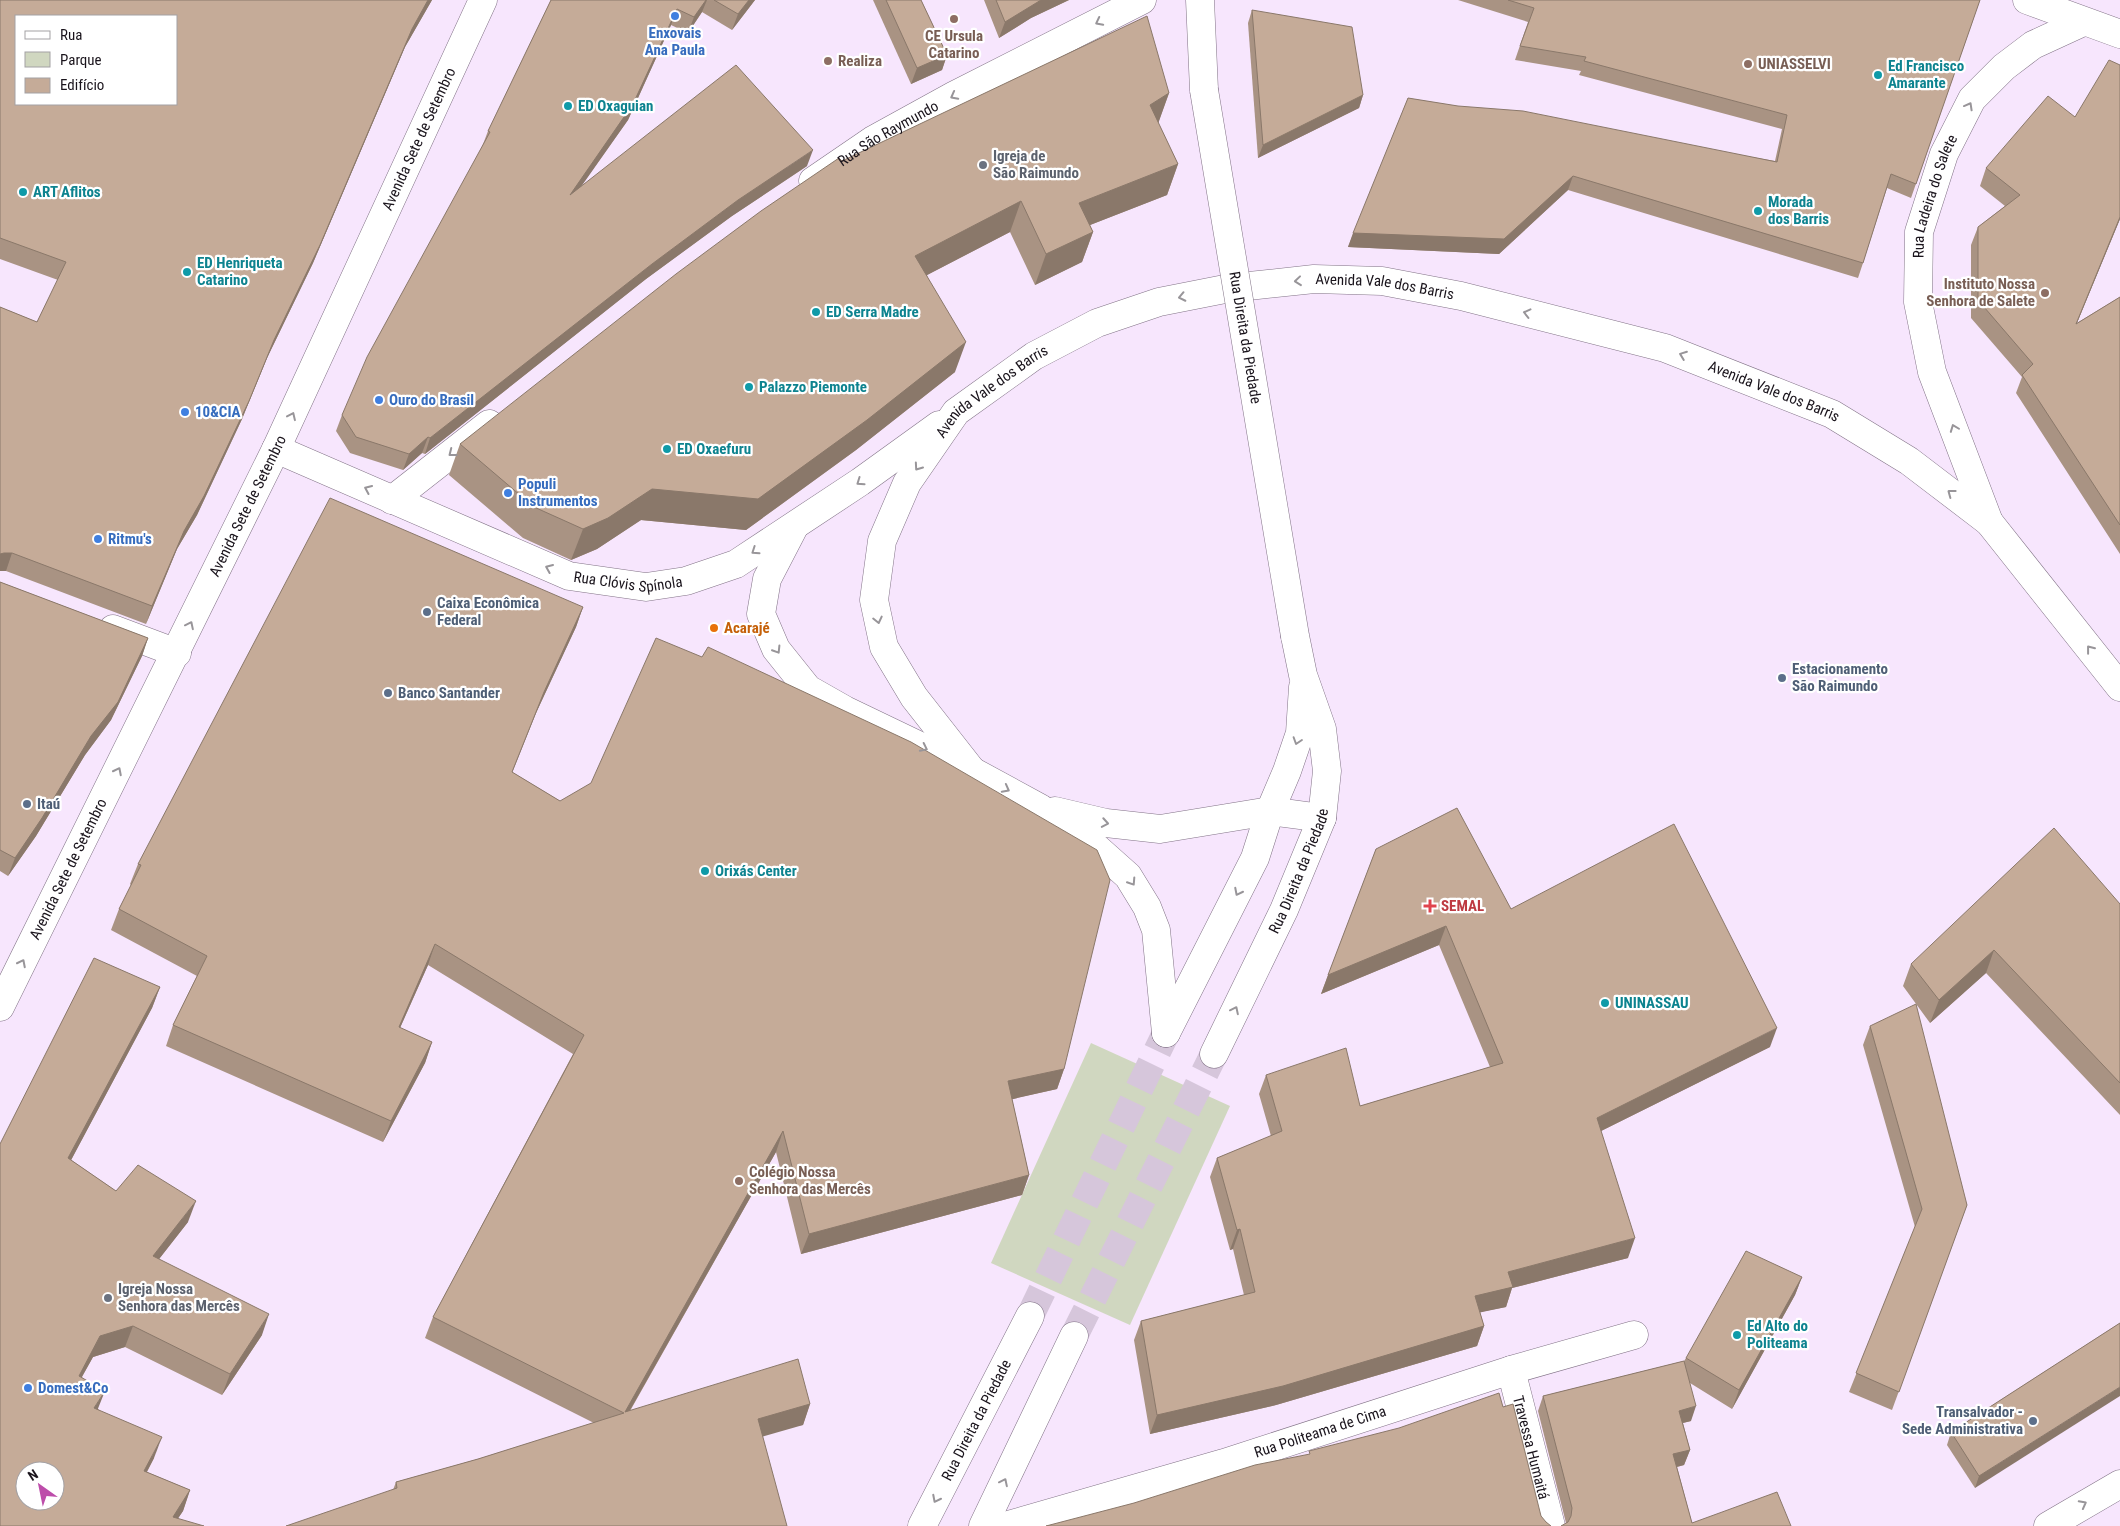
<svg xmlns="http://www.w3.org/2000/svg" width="2120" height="1526" font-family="'Roboto Condensed',sans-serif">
	<rect width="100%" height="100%" fill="#f7e6fd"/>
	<path fill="#d0d7c0" d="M 1091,1043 L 1230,1106 L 1130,1325 L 991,1263 Z"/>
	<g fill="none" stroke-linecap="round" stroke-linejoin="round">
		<g stroke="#d6c6db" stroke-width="28" stroke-dasharray="28 14" stroke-linecap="butt">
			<path d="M 1030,1316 L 1166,1033"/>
			<path d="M 1074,1336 L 1214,1054"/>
		</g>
		<g stroke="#827387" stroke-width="29">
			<g id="street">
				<path d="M 2027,0 L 2120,34"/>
				<path id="s1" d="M 813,181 L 873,140 L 953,96 L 1142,0"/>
				<path d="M 392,500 L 489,424"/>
				<path id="s2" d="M 1989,522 L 1932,372 L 1918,302 L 1919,232 L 1944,154 L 1972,99 L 2004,67 L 2033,45 L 2083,22"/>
				<path d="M 113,629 L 177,653"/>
				<path id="s3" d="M 1511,1370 L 1551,1526"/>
				<path id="s4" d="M 1005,1526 L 1224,1463 L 1511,1370 L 1634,1335"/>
			</g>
		</g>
		<g stroke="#827387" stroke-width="29">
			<g id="secondary">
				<path d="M 1200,0 L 1204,90"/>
				<path id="s5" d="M 276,449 L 569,576 L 646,587 L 686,581 L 736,564 L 860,482 L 939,425"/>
				<path d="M 794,527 L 767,579 L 761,614 L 776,649 L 808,689 L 845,710 L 972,771 L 1040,808 L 1091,843 L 1128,876 L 1147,907 L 1156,930 L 1166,1033"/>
				<path id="s6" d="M 972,771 L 914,697 L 884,647 L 874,600 L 882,541 L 907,483 L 956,412 L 1034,356 L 1097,323 L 1159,302 L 1230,288 L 1314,279 L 1382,281 L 1461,296 L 1665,348 L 1832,414 L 1909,461 L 1989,522 L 2120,687"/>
				<path d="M 1055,811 L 1106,823 L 1160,829 L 1270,811 L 1322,818"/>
				<path id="s7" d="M 0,1007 L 276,449 L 483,0"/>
				<path d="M 1166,1033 L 1255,858 L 1270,811 L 1287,771 L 1300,733 L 1303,687"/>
				<path id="s8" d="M 1214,1054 L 1284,910 L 1322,818 L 1327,771 L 1322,729 L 1303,675 L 1295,636"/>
				<path id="s9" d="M 922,1526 L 1030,1316"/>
				<path d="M 983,1526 L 1074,1336"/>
				<path d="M 2048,1526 L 2120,1484"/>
			</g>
		</g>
		<use href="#street" stroke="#fff" stroke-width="28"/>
		<use href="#secondary" stroke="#fff" stroke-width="28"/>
		<g stroke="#827387" stroke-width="29" stroke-linecap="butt">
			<g id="secondary-bridge">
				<path id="s10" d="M 1204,90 L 1295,636"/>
			</g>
		</g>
		<use href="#secondary-bridge" stroke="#fff" stroke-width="28"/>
	</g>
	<g fill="#a99383">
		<path d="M 0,0 L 432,0 L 405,47 L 313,263 L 267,358 L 242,419 L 197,515 L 177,549 L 146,624 L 6,571 L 0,571 L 0,307 L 37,322 L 58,280 L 0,259 Z"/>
		<path d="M 551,0 L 755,0 L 732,30 L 702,12 L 688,33 L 671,25 L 628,120 L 581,186 L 807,166 L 732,216 L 646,279 L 425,454 L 422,453 L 403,470 L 350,453 L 336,431 L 342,415 L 482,147 L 488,131 Z"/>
		<path d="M 873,0 L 921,0 L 947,55 L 942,70 L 911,84 Z"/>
		<path d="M 984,0 L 1069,0 L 1031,18 L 999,38 Z"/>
		<path d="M 1458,0 L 1980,0 L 1911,198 L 1887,188 L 1863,263 L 1858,278 L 1568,190 L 1499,254 L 1348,247 L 1408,98 L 1775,161 L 1782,129 L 1579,75 L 1581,71 L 1515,60 L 1528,22 Z"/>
		<path d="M 1252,10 L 1363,95 L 1359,108 L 1258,158 L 1248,23 Z"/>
		<path d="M 2120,65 L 2120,219 L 2077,323 L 2120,297 L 2120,554 L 2016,393 L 2022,377 L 1971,318 L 1971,245 L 1978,227 L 2005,206 L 1980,186 L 1986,168 L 2075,117 Z"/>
		<path d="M 1169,93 L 1158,123 L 1178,164 L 1167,195 L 1090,225 L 1093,232 L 1082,262 L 1035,285 L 1010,232 L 927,275 L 955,372 L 856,450 L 746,530 L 641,520 L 597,549 L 571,560 L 523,538 L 449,475 L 460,444 L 842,161 Z"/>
		<path d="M 0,582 L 148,638 L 142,656 L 111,720 L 85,755 L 36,836 L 8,876 L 0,871 Z"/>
		<path d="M 583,607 L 576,627 L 536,713 L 512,772 L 560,801 L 1064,1069 L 1057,1089 L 1012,1099 L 1029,1175 L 1022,1195 L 801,1254 L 776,1152 L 630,1411 L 810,1404 L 803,1425 L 393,1490 L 396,1482 L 478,1459 L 594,1423 L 425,1338 L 433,1317 L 573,1054 L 428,965 L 400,1028 L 432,1042 L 425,1063 L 383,1142 L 166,1046 L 173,1025 L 197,976 L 111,930 L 119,909 L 131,885 L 130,884 L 138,864 Z"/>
		<path d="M 1376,849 L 1511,909 L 1770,1047 L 1601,1131 L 1628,1258 L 1512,1288 L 1506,1307 L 1480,1312 L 1484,1326 L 1477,1346 L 1276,1405 L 1150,1434 L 1134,1340 L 1141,1321 L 1244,1295 L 1233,1249 L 1230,1250 L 1210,1177 L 1217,1158 L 1271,1136 L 1259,1094 L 1266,1075 L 1360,1106 L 1490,1067 L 1439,945 L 1321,994 Z"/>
		<path d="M 2120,904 L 2120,1115 L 1986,973 L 1930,1023 L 1903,986 L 1911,964 Z"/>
		<path d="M 160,987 L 152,1008 L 71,1160 L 116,1191 L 188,1222 L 159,1259 L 262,1335 L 222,1395 L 125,1347 L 93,1357 L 82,1377 L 98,1409 L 154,1458 L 147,1472 L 190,1490 L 183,1511 L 178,1518 L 0,1526 L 0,1144 Z"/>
		<path d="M 1870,1026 L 1967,1205 L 1892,1410 L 1849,1392 L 1915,1227 L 1863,1045 Z"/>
		<path d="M 1802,1277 L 1795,1295 L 1732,1409 L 1690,1383 L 1691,1421 L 1683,1423 L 1690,1450 L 1684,1465 L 1677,1467 L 1692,1523 L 1566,1523 L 1538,1411 L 1543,1396 L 1684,1361 L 1686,1358 Z"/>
		<path d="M 2120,1323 L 1975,1488 L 1947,1445 L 1951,1432 Z"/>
	</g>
	<g fill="#8a786a">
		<path d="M 428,0 L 432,0 L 405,47 L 313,263 L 267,358 L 242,419 L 197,515 L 177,549 L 146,624 L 152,606 L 184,531 L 274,340 L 412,29 Z"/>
		<path d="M 706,0 L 707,0 L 702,12 L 688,33 L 694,17 Z"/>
		<path d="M 749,0 L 755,0 L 732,30 L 738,14 Z"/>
		<path d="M 1041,0 L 1069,0 L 1031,18 L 999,38 L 1005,22 Z"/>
		<path d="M 677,9 L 671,25 L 628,120 L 564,211 L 570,195 Z"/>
		<path d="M 947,55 L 942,70 L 911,84 L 917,68 Z"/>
		<path d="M 1169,93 L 1158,124 L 1150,105 Z"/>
		<path d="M 1363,95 L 1359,108 L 1258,158 L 1263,145 Z"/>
		<path d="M 813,150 L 807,166 L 732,216 L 646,279 L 425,454 L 430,438 L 652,264 L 738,200 Z"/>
		<path d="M 1178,164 L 1167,195 L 1067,234 L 1079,203 Z"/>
		<path d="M 1573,176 L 1568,190 L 1499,254 L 1348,247 L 1353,233 Z"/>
		<path d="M 1021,201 L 1010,232 L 904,287 L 915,256 Z"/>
		<path d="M 2120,217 L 2120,219 L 2069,342 L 2076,324 Z"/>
		<path d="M 1093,232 L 1082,262 L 1035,285 L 1046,254 Z"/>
		<path d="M 966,342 L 955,372 L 856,450 L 746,530 L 641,520 L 597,549 L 571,560 L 583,529 L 652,489 Z"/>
		<path d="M 428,437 L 422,453 L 403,470 L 409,454 Z"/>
		<path d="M 4,553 L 12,553 L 6,571 L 0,571 L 0,554 Z"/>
		<path d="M 583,607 L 576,627 L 536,713 L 504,793 L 512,772 L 544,692 Z"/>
		<path d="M 148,638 L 142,656 L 111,720 L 85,755 L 36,836 L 8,876 L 15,858 L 91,736 Z"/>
		<path d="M 1446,926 L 1439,945 L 1321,994 L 1328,975 Z"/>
		<path d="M 435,944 L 428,965 L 391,1048 L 399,1027 Z"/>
		<path d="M 1994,950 L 1986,973 L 1930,1023 L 1939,1000 Z"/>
		<path d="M 160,987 L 152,1008 L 61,1179 L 68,1158 Z"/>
		<path d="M 1777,1028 L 1770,1047 L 1589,1137 L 1597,1118 Z"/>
		<path d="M 432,1042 L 425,1063 L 383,1142 L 391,1121 Z"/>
		<path d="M 1064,1069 L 1057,1089 L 1000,1102 L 1008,1081 Z"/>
		<path d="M 783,1131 L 776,1152 L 617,1433 L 625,1412 Z"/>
		<path d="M 1029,1175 L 1022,1195 L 801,1254 L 809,1234 Z"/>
		<path d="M 196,1201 L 188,1222 L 145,1277 L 153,1256 Z"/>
		<path d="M 1240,1229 L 1233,1249 L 1230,1250 L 1237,1230 Z"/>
		<path d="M 1635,1238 L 1628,1258 L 1512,1288 L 1506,1307 L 1468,1315 L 1475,1296 L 1508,1272 Z"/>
		<path d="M 1802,1277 L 1795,1295 L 1732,1409 L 1739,1390 Z"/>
		<path d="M 269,1314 L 262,1335 L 222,1395 L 230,1374 Z"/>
		<path d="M 133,1326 L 125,1347 L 93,1357 L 71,1396 L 79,1376 L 100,1336 Z"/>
		<path d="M 1484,1326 L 1477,1346 L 1276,1405 L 1150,1434 L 1157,1415 Z"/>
		<path d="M 2120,1387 L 2120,1396 L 1975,1488 L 1979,1476 Z"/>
		<path d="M 105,1391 L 97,1411 L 94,1408 Z"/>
		<path d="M 810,1404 L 803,1425 L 751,1440 L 758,1419 Z"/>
		<path d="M 1696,1406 L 1691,1421 L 1674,1425 L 1679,1411 Z"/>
		<path d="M 162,1437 L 154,1458 L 136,1492 L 144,1471 Z"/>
		<path d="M 1690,1450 L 1684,1465 L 1668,1469 L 1673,1454 Z"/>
		<path d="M 190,1490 L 183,1511 L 173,1526 L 173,1517 Z"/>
	</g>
	<g fill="#c5ab98" stroke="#8a786a" fill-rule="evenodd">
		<path d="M 0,0 L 428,0 L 412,29 L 320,245 L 274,340 L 249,401 L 204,496 L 184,531 L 152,606 L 12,553 L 4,553 L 0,554 L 0,307 L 37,322 L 66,262 L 0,238 ZM 16,16 L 176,16 L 176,104 L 16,104 Z"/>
		<path d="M 551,0 L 706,0 L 694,17 L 677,9 L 633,104 L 570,195 L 736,65 L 813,150 L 738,200 L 652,264 L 430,438 L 428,437 L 409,454 L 356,437 L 342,415 L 367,357 L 490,132 L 488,131 Z"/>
		<path d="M 714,0 L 749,0 L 738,14 Z"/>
		<path d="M 886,0 L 921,0 L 947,55 L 917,68 Z"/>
		<path d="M 996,0 L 1041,0 L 1005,22 Z"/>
		<path d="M 1508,0 L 1980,0 L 1916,184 L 1891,174 L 1863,263 L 1573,176 L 1504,239 L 1353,233 L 1408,98 L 1458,106 L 1523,111 L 1777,162 L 1787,115 L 1584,61 L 1586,57 L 1520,46 L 1534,8 Z"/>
		<path d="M 1252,10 L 1352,27 L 1363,95 L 1263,145 Z"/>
		<path d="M 1147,16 L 1169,93 L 1150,105 L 1178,164 L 1079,203 L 1093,232 L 1046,254 L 1021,201 L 915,256 L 966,342 L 867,420 L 758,499 L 652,489 L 608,518 L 583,529 L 534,507 L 460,444 L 676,274 L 761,211 L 839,158 L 842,161 Z"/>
		<path d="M 2109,60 L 2120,65 L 2120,217 L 2076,324 L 2120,297 L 2120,525 L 2022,375 L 2033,364 L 1978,300 L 1978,227 L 2020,195 L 1986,168 L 2048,96 L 2075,117 Z"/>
		<path d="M 330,498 L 583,607 L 544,692 L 512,772 L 560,801 L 591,783 L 656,638 L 702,657 L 708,647 L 911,742 L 1097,850 L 1110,880 L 1064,1069 L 1008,1081 L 1029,1175 L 809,1234 L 783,1131 L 625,1412 L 798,1359 L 810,1404 L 758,1419 L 787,1526 L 286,1526 L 397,1488 L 396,1482 L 478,1459 L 624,1413 L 433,1317 L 584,1035 L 435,944 L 399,1027 L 432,1042 L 391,1121 L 173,1025 L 207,956 L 119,909 L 141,865 L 138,864 Z"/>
		<path d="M 0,582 L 148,638 L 118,702 L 91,736 L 42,818 L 15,858 L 0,850 Z"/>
		<path d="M 1457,808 L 1511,909 L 1674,824 L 1777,1028 L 1597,1118 L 1635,1238 L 1508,1272 L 1513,1287 L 1475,1296 L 1484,1326 L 1283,1386 L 1157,1415 L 1141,1321 L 1255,1292 L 1240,1229 L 1237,1230 L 1217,1158 L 1282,1131 L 1266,1075 L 1346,1048 L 1360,1106 L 1503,1063 L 1446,926 L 1328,975 L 1376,849 Z"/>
		<path d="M 2054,828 L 2120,904 L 2120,1083 L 1994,950 L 1939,1000 L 1911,964 Z"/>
		<path d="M 94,958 L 160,987 L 68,1158 L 116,1191 L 138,1165 L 196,1201 L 153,1256 L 269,1314 L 230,1374 L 133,1326 L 100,1336 L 79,1376 L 105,1391 L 94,1408 L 162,1437 L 144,1471 L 190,1490 L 173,1517 L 204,1526 L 0,1526 L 0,1144 ZM 25,1471 L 55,1471 L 55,1501 L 25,1501 Z"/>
		<path d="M 1916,1004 L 1967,1205 L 1899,1392 L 1856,1373 L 1922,1209 L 1870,1026 Z"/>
		<path d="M 1746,1251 L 1802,1277 L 1739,1390 L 1686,1358 Z"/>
		<path d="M 2120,1323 L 2120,1387 L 1979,1476 L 1951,1432 Z"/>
		<path d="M 1684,1361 L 1696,1406 L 1679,1411 L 1690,1450 L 1673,1454 L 1692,1523 L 1777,1492 L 1791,1526 L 1561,1526 L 1568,1522 L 1571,1516 L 1572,1508 L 1543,1396 Z"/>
		<path d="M 1499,1393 L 1503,1407 L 1513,1404 L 1541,1516 L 1546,1522 L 1551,1526 L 1046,1526 L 1134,1503 L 1255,1465 L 1310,1454 L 1309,1451 L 1399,1428 Z"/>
	</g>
	<defs><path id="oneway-chevron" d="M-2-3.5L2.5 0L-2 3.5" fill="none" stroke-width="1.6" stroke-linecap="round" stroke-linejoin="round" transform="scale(1.25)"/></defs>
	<g stroke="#989599">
		<use href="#oneway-chevron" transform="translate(1099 22) rotate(153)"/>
		<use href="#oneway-chevron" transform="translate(954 96) rotate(152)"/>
		<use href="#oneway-chevron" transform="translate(1969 106) rotate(-61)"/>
		<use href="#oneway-chevron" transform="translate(1298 281) rotate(174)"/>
		<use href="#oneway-chevron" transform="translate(1182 297) rotate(168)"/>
		<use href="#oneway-chevron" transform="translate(1527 313) rotate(-166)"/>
		<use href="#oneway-chevron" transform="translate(1683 355) rotate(-159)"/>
		<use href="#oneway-chevron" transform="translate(292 416) rotate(-65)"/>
		<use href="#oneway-chevron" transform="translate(1954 428) rotate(-111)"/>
		<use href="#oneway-chevron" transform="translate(452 453) rotate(142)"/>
		<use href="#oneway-chevron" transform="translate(918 467) rotate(125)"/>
		<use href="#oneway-chevron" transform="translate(860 482) rotate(145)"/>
		<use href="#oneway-chevron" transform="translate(368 489) rotate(-156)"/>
		<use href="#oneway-chevron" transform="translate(1951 493) rotate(-143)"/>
		<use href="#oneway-chevron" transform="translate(755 551) rotate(146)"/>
		<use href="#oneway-chevron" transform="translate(549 568) rotate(-157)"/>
		<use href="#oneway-chevron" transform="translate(878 620) rotate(77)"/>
		<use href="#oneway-chevron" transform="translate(190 625) rotate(-64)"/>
		<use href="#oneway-chevron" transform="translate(2090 649) rotate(-128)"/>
		<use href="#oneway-chevron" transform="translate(777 650) rotate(58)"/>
		<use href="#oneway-chevron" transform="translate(1297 741) rotate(108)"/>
		<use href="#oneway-chevron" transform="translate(924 748) rotate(26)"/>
		<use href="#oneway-chevron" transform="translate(118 771) rotate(-63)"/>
		<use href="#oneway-chevron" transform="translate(1006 789) rotate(28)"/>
		<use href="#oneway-chevron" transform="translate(1105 823) rotate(10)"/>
		<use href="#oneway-chevron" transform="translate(1132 882) rotate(57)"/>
		<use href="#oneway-chevron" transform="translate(1238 892) rotate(117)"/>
		<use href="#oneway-chevron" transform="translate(22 963) rotate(-63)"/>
		<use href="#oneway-chevron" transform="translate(1235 1010) rotate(-64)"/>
		<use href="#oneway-chevron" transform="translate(1004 1482) rotate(-64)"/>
		<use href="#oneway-chevron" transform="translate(936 1499) rotate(117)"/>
		<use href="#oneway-chevron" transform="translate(2083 1504) rotate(-28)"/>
	</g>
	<g fill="#3f7fe0" stroke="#fff" stroke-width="2">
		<circle cx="675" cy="16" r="5"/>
		<circle cx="379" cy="400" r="5"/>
		<circle cx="185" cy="412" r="5"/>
		<circle cx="508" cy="493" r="5"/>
		<circle cx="98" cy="539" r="5"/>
		<circle cx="28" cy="1388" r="5"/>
	</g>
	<g fill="#8d6e63" stroke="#fff" stroke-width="2">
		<circle cx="954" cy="19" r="5"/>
		<circle cx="828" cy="61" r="5"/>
		<circle cx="1748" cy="64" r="5"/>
		<circle cx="2045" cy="293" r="5"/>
		<circle cx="739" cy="1181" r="5"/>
	</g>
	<g fill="#0f9aa8" stroke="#fff" stroke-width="2">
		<circle cx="1878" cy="75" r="5"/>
		<circle cx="568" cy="106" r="5"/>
		<circle cx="23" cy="192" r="5"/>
		<circle cx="1758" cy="211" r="5"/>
		<circle cx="187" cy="272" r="5"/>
		<circle cx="816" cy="312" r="5"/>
		<circle cx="749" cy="387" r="5"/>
		<circle cx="667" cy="449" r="5"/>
		<circle cx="705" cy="871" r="5"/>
		<circle cx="1605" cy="1003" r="5"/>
		<circle cx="1737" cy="1335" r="5"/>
	</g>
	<g fill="#6b7280" stroke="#fff" stroke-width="2">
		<circle cx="983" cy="165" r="5"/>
		<circle cx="108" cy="1298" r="5"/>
	</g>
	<g fill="#5c6f8a" stroke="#fff" stroke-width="2">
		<circle cx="427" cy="612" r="5"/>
		<circle cx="1782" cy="678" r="5"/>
		<circle cx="388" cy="693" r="5"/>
		<circle cx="27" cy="804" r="5"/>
		<circle cx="2033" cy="1421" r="5"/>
	</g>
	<circle fill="#e8710a" stroke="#fff" stroke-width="2" cx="714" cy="628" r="5"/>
	<path fill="#e0444e" stroke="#fff" stroke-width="2" d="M1427.5 898.5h5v5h5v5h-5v5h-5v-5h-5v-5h5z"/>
	<g text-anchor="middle" stroke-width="4.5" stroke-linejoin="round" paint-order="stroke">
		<g font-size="15" font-weight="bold" fill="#366cbe" stroke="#fff" text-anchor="start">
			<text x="675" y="38" text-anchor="middle">Enxovais<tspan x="675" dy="17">Ana Paula</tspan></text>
			<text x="389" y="405">Ouro do Brasil</text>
			<text x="195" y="417">10&amp;CIA</text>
			<text x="518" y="489">Populi<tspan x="518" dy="17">Instrumentos</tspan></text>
			<text x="108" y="544">Ritmu's</text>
			<text x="38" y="1393">Domest&amp;Co</text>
		</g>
		<g font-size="15" font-weight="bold" fill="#785e54" stroke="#fff" text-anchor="start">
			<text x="954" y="41" text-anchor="middle">CE Ursula<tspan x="954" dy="17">Catarino</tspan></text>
			<text x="838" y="66">Realiza</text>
			<text x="1758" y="69">UNIASSELVI</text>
			<text x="2035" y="289" text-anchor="end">Instituto Nossa<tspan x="2035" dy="17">Senhora de Salete</tspan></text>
			<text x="749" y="1177">Colégio Nossa<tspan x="749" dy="17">Senhora das Mercês</tspan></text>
		</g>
		<g font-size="15" font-weight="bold" fill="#0d838f" stroke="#fff" text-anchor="start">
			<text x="1888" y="71">Ed Francisco<tspan x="1888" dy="17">Amarante</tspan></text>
			<text x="578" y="111">ED Oxaguian</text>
			<text x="33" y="197">ART Aflitos</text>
			<text x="1768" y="207">Morada<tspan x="1768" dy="17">dos Barris</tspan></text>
			<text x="197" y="268">ED Henriqueta<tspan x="197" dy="17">Catarino</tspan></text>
			<text x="826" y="317">ED Serra Madre</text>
			<text x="759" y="392">Palazzo Piemonte</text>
			<text x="677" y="454">ED Oxaefuru</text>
			<text x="715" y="876">Orixás Center</text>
			<text x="1615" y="1008">UNINASSAU</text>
			<text x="1747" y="1331">Ed Alto do<tspan x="1747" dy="17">Politeama</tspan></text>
		</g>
		<g font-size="15" fill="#1a141c" stroke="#fff">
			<text dy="5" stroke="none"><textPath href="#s1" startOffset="89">Rua São Raymundo</textPath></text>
			<text dy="5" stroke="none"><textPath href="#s7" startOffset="964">Avenida Sete de Setembro</textPath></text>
			<text dy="5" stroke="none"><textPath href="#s2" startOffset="340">Rua Ladeira do Salete</textPath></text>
			<text dy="5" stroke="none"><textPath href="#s6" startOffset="870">Avenida Vale dos Barris</textPath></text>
			<text dy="5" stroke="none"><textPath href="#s10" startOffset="251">Rua Direita da Piedade</textPath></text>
			<text dy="5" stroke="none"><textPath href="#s6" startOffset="1275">Avenida Vale dos Barris</textPath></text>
			<text dy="5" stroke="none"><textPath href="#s6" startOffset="450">Avenida Vale dos Barris</textPath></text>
			<text dy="5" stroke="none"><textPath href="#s7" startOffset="559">Avenida Sete de Setembro</textPath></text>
			<text dy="5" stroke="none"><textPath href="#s5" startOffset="379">Rua Clóvis Spínola</textPath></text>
			<text dy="5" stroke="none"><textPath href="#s7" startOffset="154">Avenida Sete de Setembro</textPath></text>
			<text dy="5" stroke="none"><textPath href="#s8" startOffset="202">Rua Direita da Piedade</textPath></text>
			<text dy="5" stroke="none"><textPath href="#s9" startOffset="119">Rua Direita da Piedade</textPath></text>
			<text dy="5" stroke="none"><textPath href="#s4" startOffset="329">Rua Politeama de Cima</textPath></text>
			<text dy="5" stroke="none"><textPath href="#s3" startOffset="80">Travessa Humaitá</textPath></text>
		</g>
		<g font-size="15" font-weight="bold" fill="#5b616d" stroke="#fff" text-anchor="start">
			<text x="993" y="161">Igreja de<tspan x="993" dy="17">São Raimundo</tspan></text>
			<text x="118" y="1294">Igreja Nossa<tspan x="118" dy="17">Senhora das Mercês</tspan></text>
		</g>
		<g font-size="15" font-weight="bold" fill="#4e5e75" stroke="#fff" text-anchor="start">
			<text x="437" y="608">Caixa Econômica<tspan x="437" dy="17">Federal</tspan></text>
			<text x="1792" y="674">Estacionamento<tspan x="1792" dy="17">São Raimundo</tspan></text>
			<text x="398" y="698">Banco Santander</text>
			<text x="37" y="809">Itaú</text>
			<text x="2023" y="1417" text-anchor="end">Transalvador -<tspan x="2023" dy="17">Sede Administrativa</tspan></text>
		</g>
		<g font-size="15" font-weight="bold" fill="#c56008" stroke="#fff" text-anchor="start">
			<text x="724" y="633">Acarajé</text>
		</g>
		<g font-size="15" font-weight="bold" fill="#be3a42" stroke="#fff" text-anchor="start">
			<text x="1441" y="911">SEMAL</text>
		</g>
	</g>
	<rect x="15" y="15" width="162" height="90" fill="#ffffff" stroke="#a3a1a4"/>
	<rect x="25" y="31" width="25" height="8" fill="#ffffff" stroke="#a3a1a4"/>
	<text x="60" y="40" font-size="15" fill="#1a141c">Rua</text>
	<rect x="25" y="52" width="25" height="15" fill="#d0d7c0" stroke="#a3a1a4"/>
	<text x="60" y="65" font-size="15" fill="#1a141c">Parque</text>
	<rect x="25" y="78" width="25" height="15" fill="#c5ab98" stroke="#a3a1a4"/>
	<text x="60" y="90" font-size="15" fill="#1a141c">Edifício</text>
	<g transform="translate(40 1486) rotate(327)"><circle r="24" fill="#ffffff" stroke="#a3a1a4"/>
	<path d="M0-4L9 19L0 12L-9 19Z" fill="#bd4daa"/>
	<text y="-8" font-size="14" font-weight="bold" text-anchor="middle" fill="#1a141c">N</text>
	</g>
</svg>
